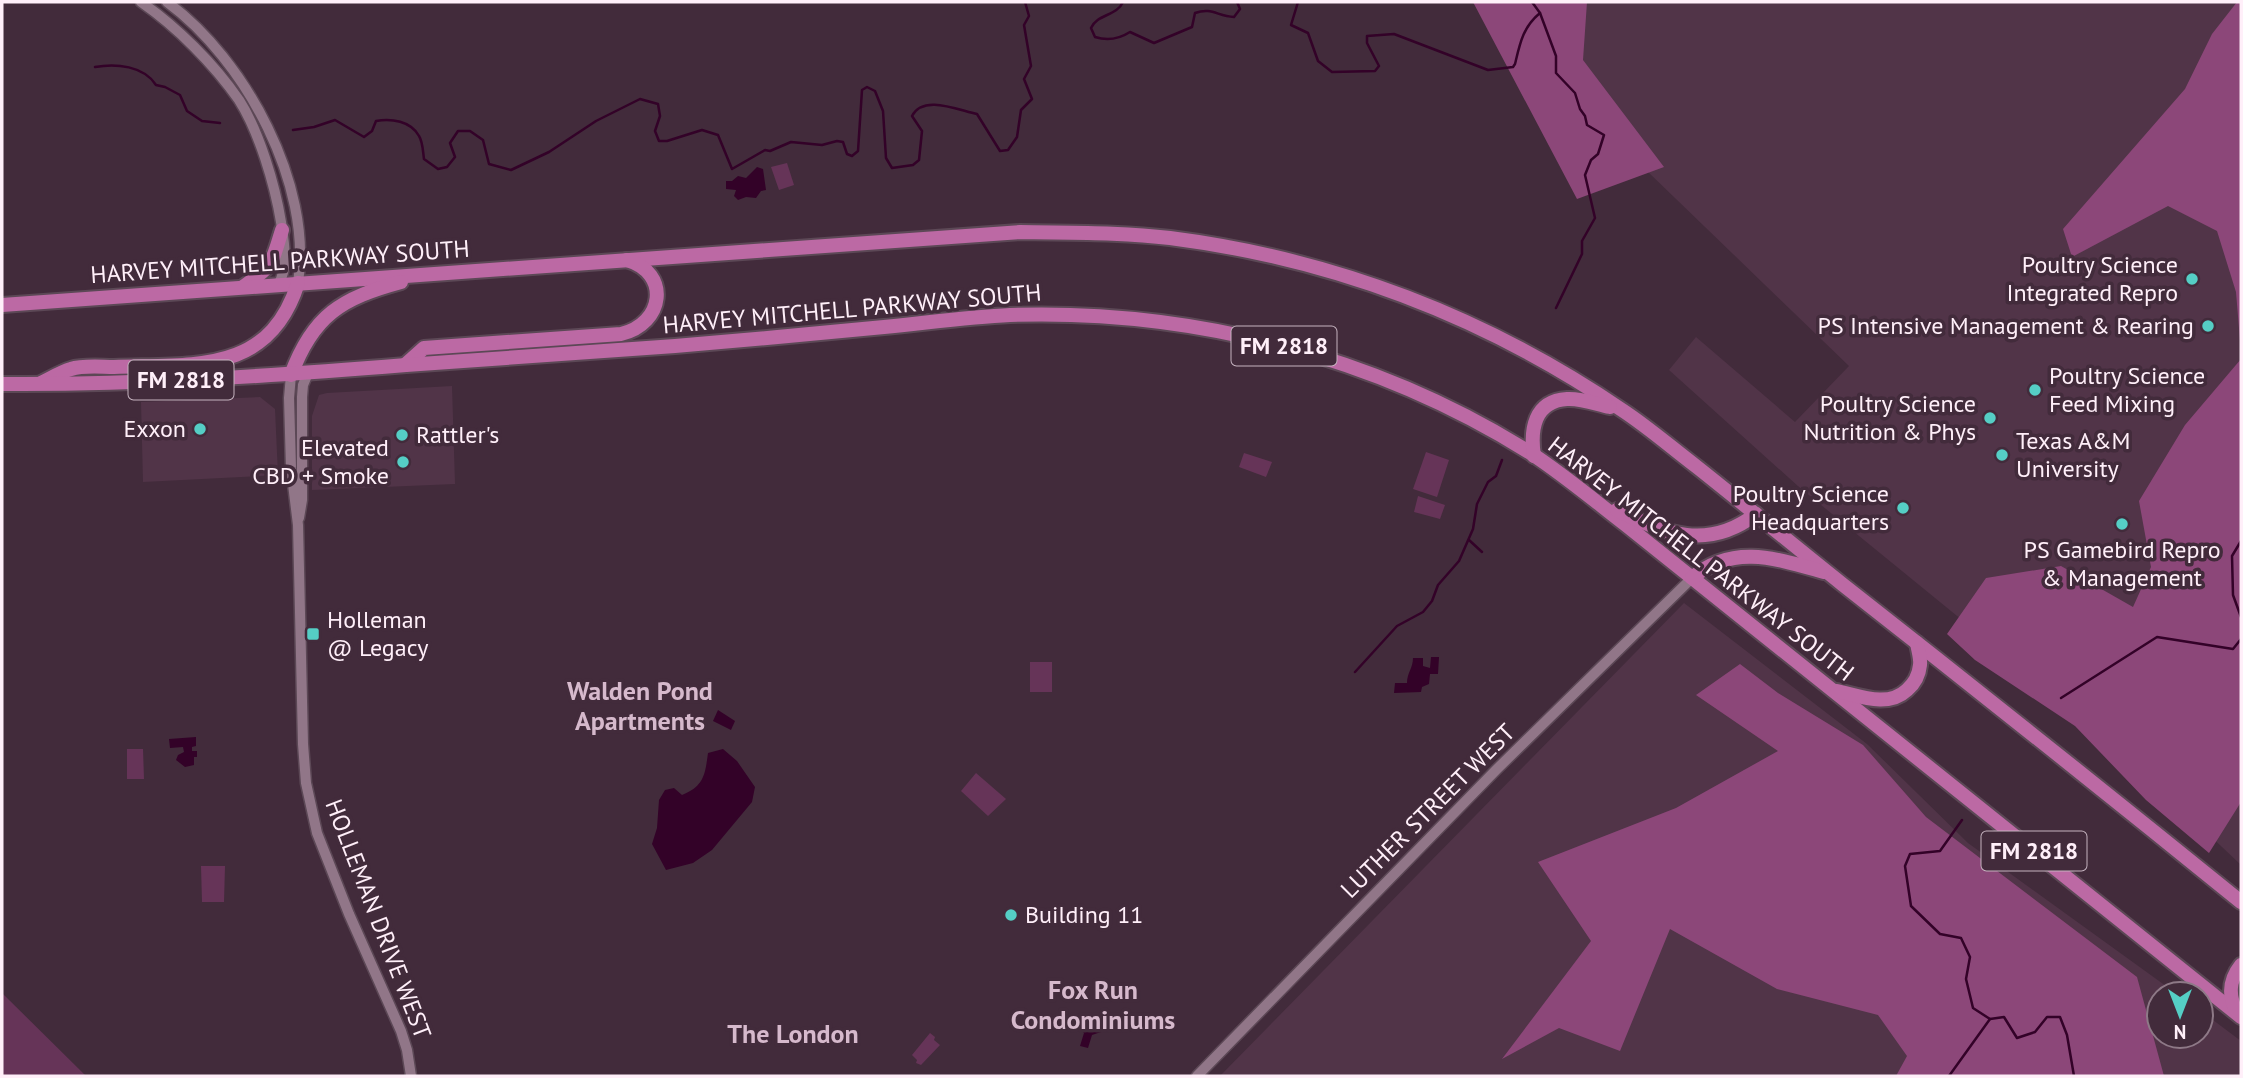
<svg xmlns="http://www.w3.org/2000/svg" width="2243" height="1078" font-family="'PT Sans',sans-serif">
	<rect width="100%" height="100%" fill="#422b3b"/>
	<g fill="#513448">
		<path d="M 1472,2 L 2241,2 L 2241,865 L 2108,739 L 1799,487 L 1669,370 L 1696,337 L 1795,422 L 1849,366 Z"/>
		<path d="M 452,386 L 455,484 L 312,490 L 312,416 L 319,395 L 327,393 Z"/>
		<path d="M 260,397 L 275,409 L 278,475 L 143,482 L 141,402 Z"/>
		<path d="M 1684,603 L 1867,744 L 1968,843 L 2177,994 L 2159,994 L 2159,1036 L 2201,1036 L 2201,1011 L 2241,1041 L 2241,1076 L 1220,1076 Z"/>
	</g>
	<g fill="#663458">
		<path d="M 787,163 L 794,185 L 779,190 L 771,167 Z"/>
		<path d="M 1426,452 L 1449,460 L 1437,497 L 1413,489 Z"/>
		<path d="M 1244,453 L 1272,462 L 1266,477 L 1239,467 Z"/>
		<path d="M 1418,496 L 1445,505 L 1440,519 L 1414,512 Z"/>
		<rect x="1030" y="662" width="22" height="30"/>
		<path d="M 127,749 L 143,749 L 144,779 L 127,779 Z"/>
		<path d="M 976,773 L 1006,799 L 988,816 L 961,791 Z"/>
		<path d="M 201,866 L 225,866 L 224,902 L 202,902 Z"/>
		<path d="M 2,993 L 86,1076 L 2,1076 Z"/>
		<path d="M 930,1033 L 935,1037 L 934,1040 L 940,1045 L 921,1065 L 916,1063 L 917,1060 L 912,1055 Z"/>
	</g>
	<g fill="#8c4779">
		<path d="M 1473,2 L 1587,2 L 1583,60 L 1664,167 L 1577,199 Z"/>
		<path d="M 2237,2 L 2241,2 L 2241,352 L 2236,292 L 2217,231 L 2168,206 L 2072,257 L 2063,229 L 2185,89 L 2212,34 Z"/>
		<path d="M 2241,359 L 2241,802 L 2209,853 L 2146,800 L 2075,726 L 1975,660 L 1947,634 L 1986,578 L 2061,566 L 2133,607 L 2151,567 L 2139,501 L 2185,425 Z"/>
		<path d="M 1740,664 L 1778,693 L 1863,745 L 1926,817 L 2137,977 L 2164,1076 L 1896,1076 L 1907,1056 L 1878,1015 L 1777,989 L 1670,929 L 1620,1051 L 1559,1028 L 1502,1059 L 1591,941 L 1538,862 L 1676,808 L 1778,751 L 1696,695 Z"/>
	</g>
	<g fill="#330228">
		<path d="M 757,167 L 763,169 L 766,190 L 761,191 L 756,198 L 746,197 L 738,200 L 734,196 L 736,190 L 726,189 L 726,181 L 732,181 L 738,176 L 746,178 Z"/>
		<path d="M 1431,657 L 1439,657 L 1438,674 L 1430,674 L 1429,684 L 1422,687 L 1421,692 L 1394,693 L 1395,683 L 1407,683 C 1407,673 1413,668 1413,658 L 1423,658 L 1423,666 L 1430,668 Z"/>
		<path d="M 718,710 L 735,721 L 731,730 L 713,721 Z"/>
		<path d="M 196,737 L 196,746 L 192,747 L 192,751 L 197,751 L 197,757 L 194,757 L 194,765 L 185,767 L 176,760 L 178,755 L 184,752 L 183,747 L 170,748 L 169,739 Z"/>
		<path d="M 723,749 L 737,761 L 755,787 L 752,802 L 712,850 L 693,863 L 666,870 L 652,844 L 657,828 L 659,800 L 665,790 L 674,788 L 682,795 C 704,786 705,775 708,753 Z"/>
		<path d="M 1075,1019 L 1085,1019 L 1085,1023 L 1089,1027 L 1102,1024 L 1104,1031 L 1092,1035 L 1088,1048 L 1080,1046 L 1084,1033 L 1080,1029 L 1075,1028 Z"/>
	</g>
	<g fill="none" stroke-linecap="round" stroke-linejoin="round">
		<g stroke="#330228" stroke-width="2.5">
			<path d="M 1123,2 C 1117,16 1097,14 1091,28 L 1095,37 C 1107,41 1119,39 1130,32 L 1154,43 L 1192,27 L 1195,13 C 1212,7 1217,16 1234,17 L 1240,9 L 1237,2"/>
			<path d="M 1298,2 L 1291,25 L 1308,33 L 1318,61 L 1332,72 L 1375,71 L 1379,66 L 1367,43 L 1367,36 L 1394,34 L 1488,70 L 1513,67 L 1515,64 C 1520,43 1523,27 1540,13 L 1532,2"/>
			<path d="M 1540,13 L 1556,56 L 1556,73 L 1575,93 L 1580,109 L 1585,116 L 1587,125 L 1604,135 L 1598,154 L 1591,160 L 1585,175 L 1595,218 L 1582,241 L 1582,254 L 1556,308"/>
			<path d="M 95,67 C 116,63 144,66 156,85 L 165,87 L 180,95 L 187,111 L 202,121 L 220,123"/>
			<path d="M 293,130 L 314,127 L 335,120 L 364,137 L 372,131 L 376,121 C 391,118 411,121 419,136 C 423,142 423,153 424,159 L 438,169 L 447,167 L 455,157 L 450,143 L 458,131 L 470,131 L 483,140 L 489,164 L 511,170 L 549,152 L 596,121 L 640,99 L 658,104 L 660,116 L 655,131 L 659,141 L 667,141 L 702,130 L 718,135 L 732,169 L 765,150 L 770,151 L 791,142 L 822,145 L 837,141 L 843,142 L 847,154 L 852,156 L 858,151 L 862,90 L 867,87 L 875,91 L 883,111 L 886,158 L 892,168 L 913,165 L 919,160 L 922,131 L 912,116 C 923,94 958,110 977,114 L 1000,151 L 1008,150 L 1017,137 L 1021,110 L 1032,99 L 1024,79 L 1031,66 L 1024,25 L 1029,16 L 1025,2"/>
			<path d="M 1469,540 L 1482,552"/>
			<path d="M 2241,541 L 2232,556 L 2233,595 L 2241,617"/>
			<path d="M 1355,672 L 1397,626 L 1423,612 L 1432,601 L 1438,585 L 1459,561 L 1473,529 L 1477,504 L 1488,482 L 1496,476 L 1502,460"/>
			<path d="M 2061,698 L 2157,637 L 2233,649 L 2241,639"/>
			<path d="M 1990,1019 L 2004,1017 L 2017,1038 L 2035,1032 L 2047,1017 L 2060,1017 L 2067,1035 L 2074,1076"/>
			<path d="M 1949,1076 L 1990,1019 L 1973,1008 L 1966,979 L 1970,957 L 1961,938 L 1940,934 L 1911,906 L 1905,866 L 1910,854 L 1940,851 L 1962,820"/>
		</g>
		<g stroke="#5c4856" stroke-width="13">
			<g id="minor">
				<path d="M 141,2 C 177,27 214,64 239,100 C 259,131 275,185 281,222 C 284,242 289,267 278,285"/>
				<path d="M 167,2 C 245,59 313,185 298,283"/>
				<path d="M 291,375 L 289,398 L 291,468 L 298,525 L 303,744 L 306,783 L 317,833 L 349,914 L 401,1031 L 407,1050 L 411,1076"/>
				<path d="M 299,518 L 302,500 L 302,397 L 303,385 L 308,373"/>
				<path d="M 1197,1076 L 1497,769 L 1692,578"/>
			</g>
		</g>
		<g stroke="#5c4856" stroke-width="18">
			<g id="highway">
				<path d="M 243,287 C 274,265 271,265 282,230"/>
				<path d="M 2,305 L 1020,232 C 1070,233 1121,232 1170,238 C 1334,259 1487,318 1622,410 C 1648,427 1672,448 1697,467 C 1745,505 1793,545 1842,584 C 1976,689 2109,795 2241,902"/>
				<path d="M 405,365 L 424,348 L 621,334 C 664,324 671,273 627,260"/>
				<path d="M 291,375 C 313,315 342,298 401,282"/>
				<path d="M 41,383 C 51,378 61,372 71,369 C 83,365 101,367 114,367 C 194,364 269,375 298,283"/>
				<path d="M 2,384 C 137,385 271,376 406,365 C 495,359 585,353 675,346 C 745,340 814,334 884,327 C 926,323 968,317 1010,315 C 1192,309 1377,356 1532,454 C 1564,475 1595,501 1626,525 L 2241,1017"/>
				<path d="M 1534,456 C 1530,430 1534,401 1567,399 C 1581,398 1596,404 1610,407"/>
				<path d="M 1617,510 C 1665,534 1708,551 1756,514"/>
				<path d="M 1692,578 C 1733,543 1778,559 1824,572"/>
				<path d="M 1837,691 C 1860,696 1888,708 1907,690 C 1914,684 1919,675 1920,665 C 1921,659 1918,650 1917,643"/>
				<path d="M 2236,1011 C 2228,994 2229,980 2241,965"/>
			</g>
		</g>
		<use href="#minor" stroke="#917688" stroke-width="10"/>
		<use href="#highway" stroke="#bc69a4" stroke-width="14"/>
	</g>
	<g fill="#55cec5" stroke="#422b3b" stroke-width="2.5">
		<circle cx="2192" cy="279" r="7"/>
		<circle cx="2208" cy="326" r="7"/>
		<circle cx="2035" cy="390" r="7"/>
		<circle cx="1990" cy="418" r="7"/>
		<circle cx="200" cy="429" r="7"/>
		<circle cx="402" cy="435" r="7"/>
		<circle cx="2002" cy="455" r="7"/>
		<circle cx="403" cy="462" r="7"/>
		<circle cx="1903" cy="508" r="7"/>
		<circle cx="2122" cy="524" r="7"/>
		<rect x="306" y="627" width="14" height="14" rx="3.5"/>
		<circle cx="1011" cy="915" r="7"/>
	</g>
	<g text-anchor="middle" stroke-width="7" stroke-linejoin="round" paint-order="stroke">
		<g fill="#422b3b" stroke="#c6b4c0" stroke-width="2">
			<rect x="1231.5" y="326.5" width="105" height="39" rx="5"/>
			<rect x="128.5" y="360.5" width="105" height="39" rx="5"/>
			<rect x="1981.5" y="831.5" width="105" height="39" rx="5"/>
		</g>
		<g font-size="23" font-weight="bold" fill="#ffeff9">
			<text x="1284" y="354">FM 2818</text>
			<text x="181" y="388">FM 2818</text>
			<text x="2034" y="859">FM 2818</text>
		</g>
		<g font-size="24" fill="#ffeff9" stroke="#422b3b">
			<text transform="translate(280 262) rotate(-4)" y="8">HARVEY MITCHELL PARKWAY SOUTH</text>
			<text transform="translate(852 309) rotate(-5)" y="8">HARVEY MITCHELL PARKWAY SOUTH</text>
			<text transform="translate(1701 559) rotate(38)" y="8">HARVEY MITCHELL PARKWAY SOUTH</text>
			<text transform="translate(1428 811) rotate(-45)" y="8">LUTHER STREET WEST</text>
			<text transform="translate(378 919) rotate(69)" y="8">HOLLEMAN DRIVE WEST</text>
		</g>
		<g font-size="24" fill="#ffeff9" stroke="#422b3b" text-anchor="end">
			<text x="2178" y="273">Poultry Science<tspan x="2178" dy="28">Integrated Repro</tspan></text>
			<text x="2194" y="334">PS Intensive Management &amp; Rearing</text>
			<text x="2049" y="384" text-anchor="start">Poultry Science<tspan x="2049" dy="28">Feed Mixing</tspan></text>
			<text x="1976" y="412">Poultry Science<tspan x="1976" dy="28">Nutrition &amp; Phys</tspan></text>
			<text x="186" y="437">Exxon</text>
			<text x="416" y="443" text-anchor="start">Rattler's</text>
			<text x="2016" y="449" text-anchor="start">Texas A&amp;M<tspan x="2016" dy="28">University</tspan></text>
			<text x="389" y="456">Elevated<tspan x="389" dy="28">CBD + Smoke</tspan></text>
			<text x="1889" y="502">Poultry Science<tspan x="1889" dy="28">Headquarters</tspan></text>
			<text x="2122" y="558" text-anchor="middle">PS Gamebird Repro<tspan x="2122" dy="28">&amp; Management</tspan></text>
			<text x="327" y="628" text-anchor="start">Holleman<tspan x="327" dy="28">@ Legacy</tspan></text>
			<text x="1025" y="923" text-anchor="start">Building 11</text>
		</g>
		<g font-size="26" font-weight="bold" fill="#d6b9cc" stroke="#422b3b">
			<text x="640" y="700">Walden Pond<tspan x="640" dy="30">Apartments</tspan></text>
			<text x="1093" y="999">Fox Run<tspan x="1093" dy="30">Condominiums</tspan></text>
			<text x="793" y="1043">The London</text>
		</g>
	</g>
	<rect width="2243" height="1078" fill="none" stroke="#ffeff9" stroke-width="7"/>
	<g transform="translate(2180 1015) rotate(180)"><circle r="33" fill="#422b3b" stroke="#8e7987" stroke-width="2"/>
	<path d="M0-5L12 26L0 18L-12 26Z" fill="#55cec5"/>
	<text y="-10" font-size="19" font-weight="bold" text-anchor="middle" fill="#ffeff9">N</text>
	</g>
</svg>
